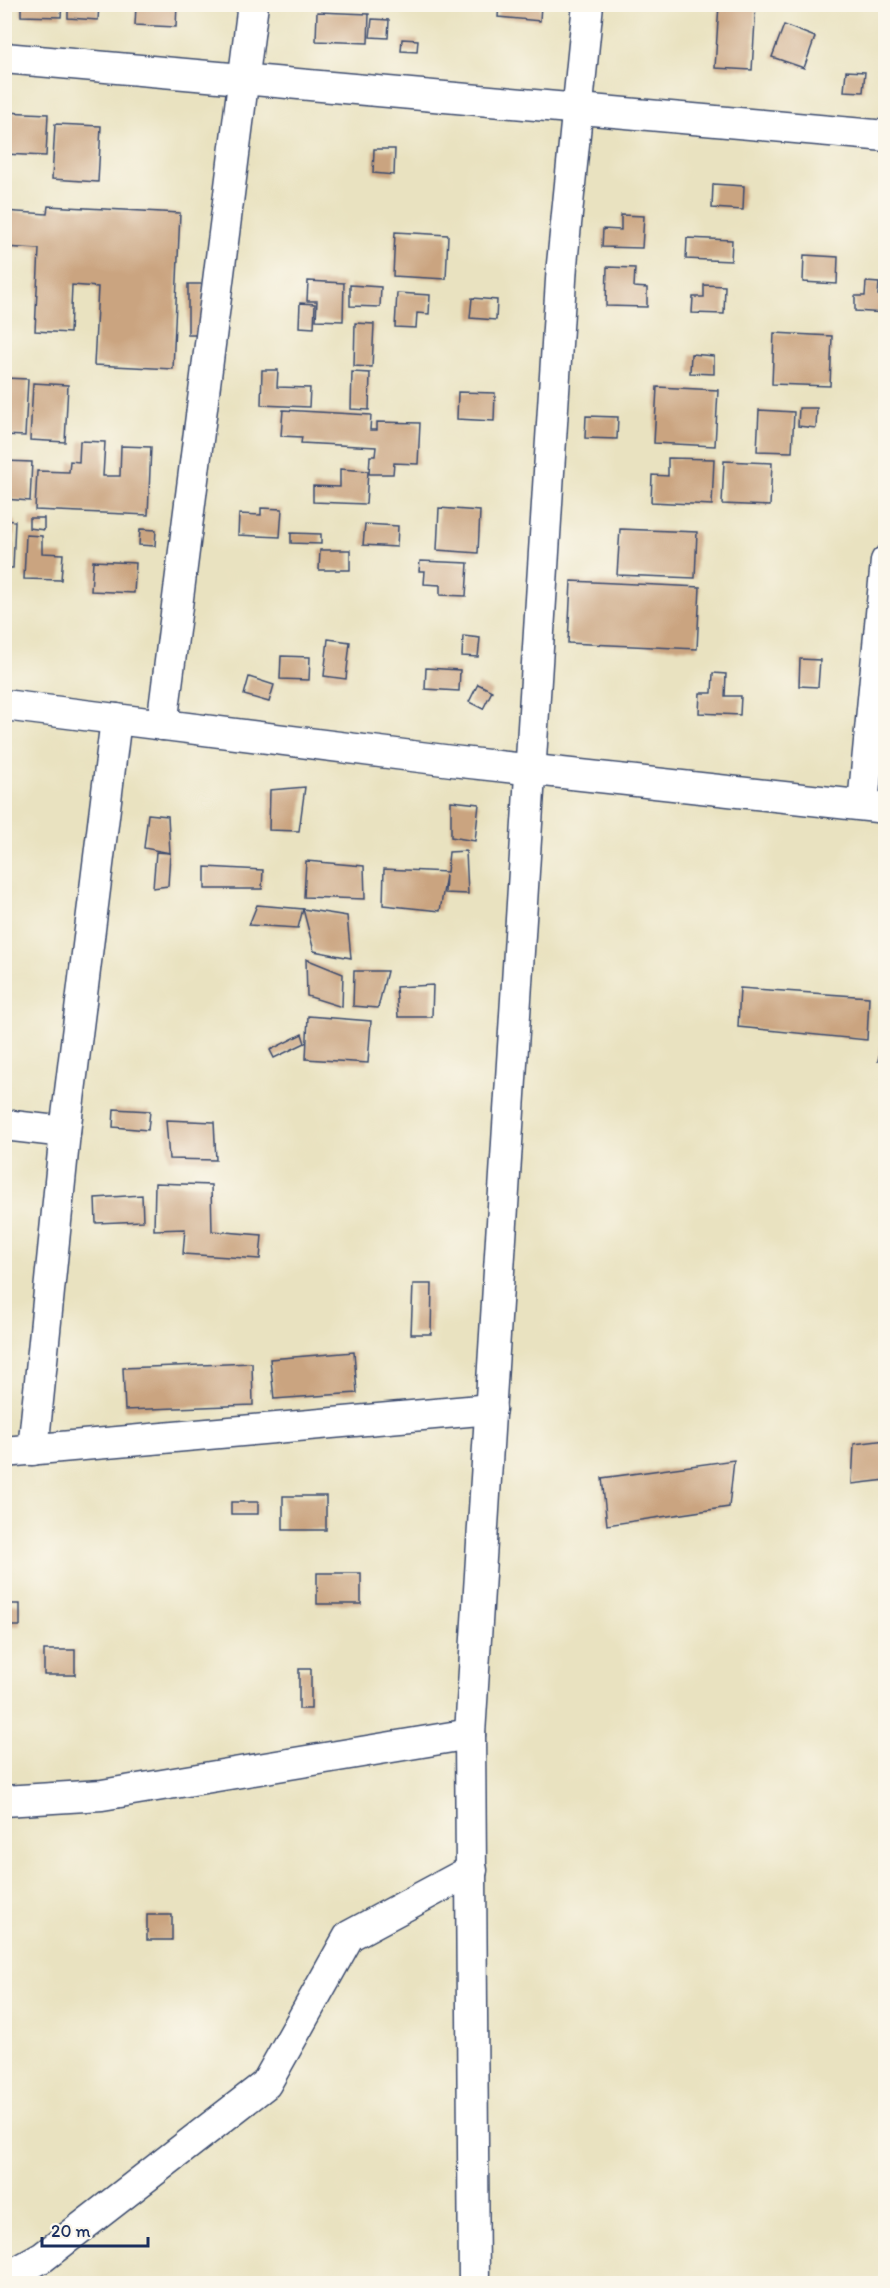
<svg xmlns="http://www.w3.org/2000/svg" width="890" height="2288" font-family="Itim,sans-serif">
	<rect width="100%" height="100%" fill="#fbf7ec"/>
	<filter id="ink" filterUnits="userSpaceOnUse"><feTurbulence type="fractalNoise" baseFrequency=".0167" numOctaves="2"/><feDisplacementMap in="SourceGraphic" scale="12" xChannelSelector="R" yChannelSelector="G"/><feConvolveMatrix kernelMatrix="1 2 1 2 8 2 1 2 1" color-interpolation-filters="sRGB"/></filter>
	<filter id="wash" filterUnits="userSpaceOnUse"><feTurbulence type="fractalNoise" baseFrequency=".008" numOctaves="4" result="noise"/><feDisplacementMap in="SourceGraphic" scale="24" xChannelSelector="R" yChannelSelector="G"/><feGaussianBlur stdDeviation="1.35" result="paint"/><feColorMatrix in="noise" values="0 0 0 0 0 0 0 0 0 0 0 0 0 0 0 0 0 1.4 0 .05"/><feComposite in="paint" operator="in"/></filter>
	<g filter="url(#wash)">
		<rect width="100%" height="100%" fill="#e9e2c0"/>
		<g id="blocks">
			<g fill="#caa480">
				<path d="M 21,4 L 62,4 L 61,17 L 21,16 Z"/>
				<path d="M 68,4 L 99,4 L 98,20 L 68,18 Z"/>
				<path d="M 157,4 L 177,4 L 176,27 L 135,25 L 136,6 L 157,8 Z"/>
				<path d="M 499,4 L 541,4 L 540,21 L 498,17 Z"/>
				<path d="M 719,4 L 756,4 L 752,70 L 715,68 Z"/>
				<path d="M 317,12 L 369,14 L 368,43 L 316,41 Z"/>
				<path d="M 372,19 L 389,20 L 388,38 L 370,37 Z"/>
				<path d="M 784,25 L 815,37 L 804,68 L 772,57 Z"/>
				<path d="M 402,39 L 418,40 L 417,52 L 401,51 Z"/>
				<path d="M 846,71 L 865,72 L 863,92 L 844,91 Z"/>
				<path d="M 4,112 L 48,114 L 46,156 L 4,154 Z"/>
				<path d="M 55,124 L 101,126 L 98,182 L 52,179 Z"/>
				<path d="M 374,149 L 395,149 L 394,175 L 373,173 Z"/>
				<path d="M 713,184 L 744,186 L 743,210 L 712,208 Z"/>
				<path d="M 48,206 L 180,213 L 173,369 L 94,365 L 98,287 L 72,285 L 70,333 L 35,331 L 39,249 L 4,247 L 4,211 L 47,214 Z"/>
				<path d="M 621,215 L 644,216 L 642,248 L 602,247 L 603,229 L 621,230 Z"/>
				<path d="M 395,232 L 448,235 L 446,279 L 393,276 Z"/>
				<path d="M 687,238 L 732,240 L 731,261 L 686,259 Z"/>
				<path d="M 804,255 L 838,257 L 837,284 L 803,282 Z"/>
				<path d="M 607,267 L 635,268 L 634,287 L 647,288 L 647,307 L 606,306 Z"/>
				<path d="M 308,281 L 344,283 L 343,321 L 316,320 L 317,301 L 307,301 Z"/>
				<path d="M 866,282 L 879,283 L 878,295 L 886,296 L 886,313 L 855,311 L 855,296 L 865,296 Z"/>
				<path d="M 188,284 L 203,284 L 204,335 L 188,335 Z"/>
				<path d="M 350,285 L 381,287 L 380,307 L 350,306 Z"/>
				<path d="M 704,285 L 725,286 L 724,314 L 692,313 L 693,297 L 704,297 Z"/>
				<path d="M 397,293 L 430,295 L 429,314 L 417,313 L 416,328 L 395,327 Z"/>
				<path d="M 472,298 L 497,300 L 496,320 L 470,318 Z"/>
				<path d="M 300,303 L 315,304 L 314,328 L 299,327 Z"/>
				<path d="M 355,323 L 374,324 L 372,367 L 354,366 Z"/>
				<path d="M 774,333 L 832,336 L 830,386 L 772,384 Z"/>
				<path d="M 691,354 L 714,356 L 714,374 L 690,373 Z"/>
				<path d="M 262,370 L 278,370 L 277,387 L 310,388 L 309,407 L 261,405 Z"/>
				<path d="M 352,372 L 370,373 L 369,410 L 351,409 Z"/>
				<path d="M 4,378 L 28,379 L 25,436 L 4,435 Z"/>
				<path d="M 33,383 L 68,385 L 65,442 L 30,440 Z"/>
				<path d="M 657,387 L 718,390 L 715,446 L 654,443 Z"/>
				<path d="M 458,392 L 495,393 L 494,421 L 457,419 Z"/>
				<path d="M 799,408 L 817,408 L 816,428 L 798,426 Z"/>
				<path d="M 283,410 L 371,415 L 370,430 L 377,430 L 377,422 L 420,423 L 418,464 L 394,463 L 393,474 L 369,474 L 370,456 L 375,456 L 376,447 L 301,443 L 302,437 L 281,436 Z"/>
				<path d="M 759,410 L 794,412 L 792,452 L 757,451 Z"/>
				<path d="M 586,416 L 618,417 L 617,439 L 585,438 Z"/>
				<path d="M 80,441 L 105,442 L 103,476 L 120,476 L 121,446 L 151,447 L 148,515 L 35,510 L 37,471 L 69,472 L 70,461 L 79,462 Z"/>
				<path d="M 668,458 L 714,459 L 712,505 L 651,502 L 652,475 L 668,476 Z"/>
				<path d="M 4,461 L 32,462 L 30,501 L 4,499 Z"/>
				<path d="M 724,461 L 772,463 L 770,506 L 722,504 Z"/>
				<path d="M 340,469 L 368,471 L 366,504 L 313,502 L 313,486 L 340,487 Z"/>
				<path d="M 261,508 L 282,509 L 280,537 L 238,535 L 239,514 L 261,515 Z"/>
				<path d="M 439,508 L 480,511 L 478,553 L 437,550 Z"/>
				<path d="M 29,518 L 44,518 L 44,530 L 29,528 Z"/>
				<path d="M 4,520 L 15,521 L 13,568 L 4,568 Z"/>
				<path d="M 365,524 L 398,526 L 397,547 L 363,545 Z"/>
				<path d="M 140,529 L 156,530 L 155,546 L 139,545 Z"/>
				<path d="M 620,529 L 697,532 L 695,578 L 617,575 Z"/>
				<path d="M 291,533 L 321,534 L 321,544 L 291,543 Z"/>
				<path d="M 26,535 L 42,536 L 42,553 L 63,554 L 61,580 L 24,579 Z"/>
				<path d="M 320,550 L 350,550 L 350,570 L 319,570 Z"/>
				<path d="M 93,561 L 136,563 L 134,593 L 91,591 Z"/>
				<path d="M 420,561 L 468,563 L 466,596 L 440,595 L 440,585 L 424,584 L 425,571 L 419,571 Z"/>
				<path d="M 571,581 L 700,587 L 697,649 L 568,643 Z"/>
				<path d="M 463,636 L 480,638 L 478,657 L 462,656 Z"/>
				<path d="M 328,639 L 350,642 L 346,679 L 324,676 Z"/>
				<path d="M 281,656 L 310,657 L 309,680 L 280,679 Z"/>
				<path d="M 800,659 L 820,660 L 818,687 L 799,686 Z"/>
				<path d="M 426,668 L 460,670 L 459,691 L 425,689 Z"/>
				<path d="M 713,673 L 726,674 L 725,696 L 741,696 L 740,715 L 699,713 L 700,693 L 712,693 Z"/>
				<path d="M 249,677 L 274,685 L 269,702 L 244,695 Z"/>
				<path d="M 478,684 L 492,691 L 483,709 L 469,702 Z"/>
				<path d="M 305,787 L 299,831 L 269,830 L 270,790 Z"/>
				<path d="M 451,801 L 479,804 L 475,841 L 451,837 Z"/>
				<path d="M 148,814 L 168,816 L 170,853 L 144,848 Z"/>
				<path d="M 466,851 L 468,894 L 445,893 L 446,875 L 440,911 L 383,905 L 384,869 L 447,872 L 449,852 Z"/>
				<path d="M 156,852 L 170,853 L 168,886 L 153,888 Z"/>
				<path d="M 306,861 L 364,866 L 365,899 L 304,897 Z"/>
				<path d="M 205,867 L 263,870 L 262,889 L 205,889 Z"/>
				<path d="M 257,905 L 303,909 L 298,928 L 249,925 Z"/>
				<path d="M 303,909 L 347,916 L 351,958 L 314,951 Z"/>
				<path d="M 306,959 L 343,974 L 342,1007 L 307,996 Z"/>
				<path d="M 354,971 L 387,971 L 378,1008 L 353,1006 Z"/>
				<path d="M 433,985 L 432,1017 L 398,1017 L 396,987 Z"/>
				<path d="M 740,988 L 869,997 L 867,1040 L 738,1027 Z"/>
				<path d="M 308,1016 L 371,1021 L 368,1063 L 306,1059 Z"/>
				<path d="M 884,1032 L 886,1032 L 886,1061 L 878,1061 Z"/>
				<path d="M 302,1034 L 305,1043 L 274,1058 L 270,1050 Z"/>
				<path d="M 114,1109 L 150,1111 L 148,1130 L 113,1127 Z"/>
				<path d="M 166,1120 L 214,1122 L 216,1160 L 169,1159 Z"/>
				<path d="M 155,1183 L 211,1185 L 212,1231 L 262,1235 L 260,1259 L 183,1254 L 185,1229 L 154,1230 Z"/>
				<path d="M 142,1195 L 143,1221 L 96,1223 L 95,1198 Z"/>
				<path d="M 413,1284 L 432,1284 L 431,1334 L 411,1334 Z"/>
				<path d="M 354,1352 L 357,1393 L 274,1399 L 270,1359 Z"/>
				<path d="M 252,1363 L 253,1405 L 125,1410 L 123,1368 Z"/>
				<path d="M 886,1440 L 886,1480 L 852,1484 L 854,1444 Z"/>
				<path d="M 734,1460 L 729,1507 L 607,1525 L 602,1478 Z"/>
				<rect x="283" y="1496" width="43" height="34"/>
				<rect x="231" y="1502" width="27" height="12"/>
				<rect x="317" y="1573" width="44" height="31"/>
				<rect x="5" y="1604" width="15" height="22"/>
				<rect x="44" y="1650" width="31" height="25"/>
				<rect x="299" y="1669" width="12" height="40"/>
				<rect x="147" y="1915" width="25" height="25"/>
			</g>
		</g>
	</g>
	<g filter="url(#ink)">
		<use href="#blocks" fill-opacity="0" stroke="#3a4a6d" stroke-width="1.5"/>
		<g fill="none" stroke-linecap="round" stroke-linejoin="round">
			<g stroke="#3a4a6d" stroke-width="33">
				<g id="minor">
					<path d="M 4,58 L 886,136"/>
					<path d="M 4,705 L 452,761 L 886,808"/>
					<path d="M 162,725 L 253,4"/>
					<path d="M 863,805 L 886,561"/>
					<path d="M 4,1125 L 65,1132"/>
					<path d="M 33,1450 L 65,1132 L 116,719"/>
					<path d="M 4,1452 L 491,1409"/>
					<path d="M 4,1801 L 102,1795 L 470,1734"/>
					<path d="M 4,2279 L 43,2257 L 266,2084 L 349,1936 L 472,1870"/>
					<path d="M 474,2284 L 470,1734 L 562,264 L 588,4"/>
				</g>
			</g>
			<use href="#minor" stroke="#fff" stroke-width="30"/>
		</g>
	</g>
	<rect width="890" height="2288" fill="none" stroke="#fbf7ec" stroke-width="24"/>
	<path d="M42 2237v9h106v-9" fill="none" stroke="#1b2f5e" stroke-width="3"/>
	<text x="51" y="2237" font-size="18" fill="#1b2f5e" stroke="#fbf7ec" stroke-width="4.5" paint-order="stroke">20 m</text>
</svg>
